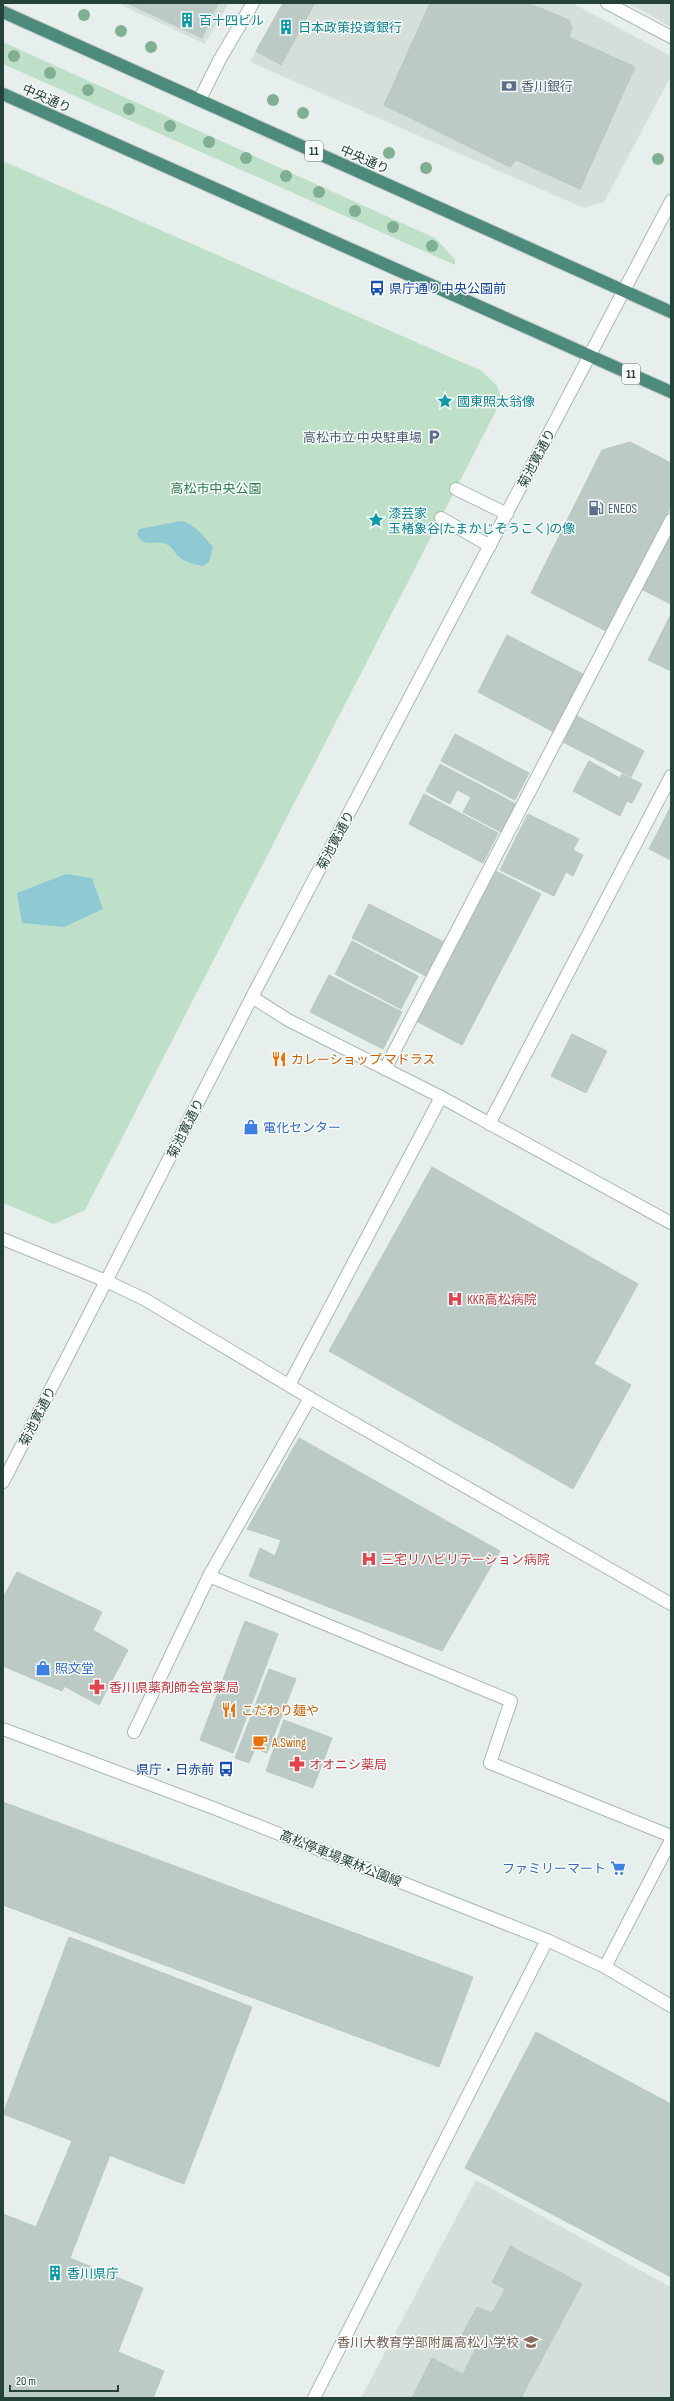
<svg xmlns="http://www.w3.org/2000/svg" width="674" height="2401" font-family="'Sofia Sans Condensed','Noto Sans JP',sans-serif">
	<rect width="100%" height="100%" fill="#e6efeb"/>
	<g fill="#d4dfda">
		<path d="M 117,3 L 229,3 L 205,44 Z"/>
		<path d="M 283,3 L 572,3 L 671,56 L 671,76 L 604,202 L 584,208 L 250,62 Z"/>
		<path d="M 628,3 L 671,3 L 671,27 Z"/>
		<path d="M 476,2180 L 671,2287 L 671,2398 L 361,2398 Z"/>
	</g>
	<g fill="#bfe0c8">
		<path d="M 3,42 L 435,238 L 455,259 L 455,265 L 3,64 Z"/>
		<path d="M 3,161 L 482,371 L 497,386 L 502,399 L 85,1210 L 54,1224 L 3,1203 Z"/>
	</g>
	<g fill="#8ec9d4">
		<path d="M 181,521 C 194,523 204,537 213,547 L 209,562 L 203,566 C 194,564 184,562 177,555 C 174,551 171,546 166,544 C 154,539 144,549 137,534 L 139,529 Z"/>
		<path d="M 66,874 L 92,878 L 103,909 L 64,927 L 22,923 L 17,893 Z"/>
	</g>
	<g fill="#bbcac4" stroke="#b8c9c2">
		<path d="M 127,3 L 218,3 L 202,38 Z"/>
		<path d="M 283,3 L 315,3 L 281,65 L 256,51 Z"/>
		<path d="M 430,3 L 528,3 L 569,20 L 572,27 L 569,37 L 635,67 L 580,189 L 516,160 L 510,167 L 384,105 Z"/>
		<path d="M 630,442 L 671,463 L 671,506 L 669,510 L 633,492 L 589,580 L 595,583 L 591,591 L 621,606 L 608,632 L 531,593 L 602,450 Z"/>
		<path d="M 633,492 L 669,510 L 621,606 L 591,591 L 595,583 L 589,580 Z"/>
		<path d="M 671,532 L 671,604 L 641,589 Z"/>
		<path d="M 671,614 L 671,671 L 648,660 Z"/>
		<path d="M 507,635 L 583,674 L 554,732 L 478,692 Z"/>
		<path d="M 577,716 L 644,751 L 631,777 L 563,742 Z"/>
		<path d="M 455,734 L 529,773 L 515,800 L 441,761 Z"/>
		<path d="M 589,761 L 620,778 L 622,774 L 642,784 L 632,803 L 627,801 L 620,816 L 573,791 Z"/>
		<path d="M 440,764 L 459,774 L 452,787 L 457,790 L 450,804 L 426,791 Z"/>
		<path d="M 459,774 L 518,805 L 503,833 L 463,812 L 471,797 L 452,787 Z"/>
		<path d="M 424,794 L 498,833 L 483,863 L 409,824 Z"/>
		<path d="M 671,806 L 671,860 L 649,849 Z"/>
		<path d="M 528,814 L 579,839 L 573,850 L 583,855 L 573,876 L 566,872 L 554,896 L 500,870 Z"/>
		<path d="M 494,870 L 541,894 L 462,1045 L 416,1021 Z"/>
		<path d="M 369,904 L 444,942 L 426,976 L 352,938 Z"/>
		<path d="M 352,941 L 418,976 L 401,1009 L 335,974 Z"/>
		<path d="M 329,975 L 402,1012 L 383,1049 L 310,1012 Z"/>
		<path d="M 572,1034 L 607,1051 L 586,1093 L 551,1076 Z"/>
		<path d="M 432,1167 L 571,1246 L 468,1430 L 329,1351 Z"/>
		<path d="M 571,1246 L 638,1284 L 594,1364 L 549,1338 L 491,1442 L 468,1430 Z"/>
		<path d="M 549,1338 L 631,1385 L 573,1489 L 491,1442 Z"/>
		<path d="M 299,1438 L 500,1551 L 442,1651 L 249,1576 L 260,1548 L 275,1556 L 281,1540 L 247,1529 Z"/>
		<path d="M 17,1572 L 102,1612 L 62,1691 L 3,1666 L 3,1598 Z"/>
		<path d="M 245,1621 L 278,1634 L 233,1753 L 200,1740 Z"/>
		<path d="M 93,1630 L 128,1650 L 99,1705 L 64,1686 Z"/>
		<path d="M 269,1669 L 296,1679 L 267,1753 L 255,1749 L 249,1763 L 235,1758 Z"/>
		<path d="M 284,1720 L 332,1738 L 313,1788 L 266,1771 Z"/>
		<path d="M 3,1802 L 473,1977 L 439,2067 L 3,1905 Z"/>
		<path d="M 69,1937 L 252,2007 L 184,2184 L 3,2114 Z"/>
		<path d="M 536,2032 L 671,2104 L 671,2277 L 465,2168 Z"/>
		<path d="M 72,2141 L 110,2155 L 70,2258 L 143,2288 L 118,2352 L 164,2371 L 153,2398 L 3,2398 L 3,2214 L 36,2227 Z"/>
		<path d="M 510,2246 L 582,2284 L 521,2398 L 412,2398 L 432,2358 L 463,2374 L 477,2346 L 461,2337 L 477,2307 L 492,2313 L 505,2289 L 492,2282 Z"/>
	</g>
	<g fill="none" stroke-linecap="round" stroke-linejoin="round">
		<g stroke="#a8b8b2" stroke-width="14">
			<g id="service">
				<path d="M 385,1069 L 671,520"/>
				<path d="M 289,1385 L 441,1097"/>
				<path d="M 209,1576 L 511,1701 L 490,1763 L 671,1836"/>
				<path d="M 134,1732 L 209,1576 L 310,1398"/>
			</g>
		</g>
		<g stroke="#a8b8b2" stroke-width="14">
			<g id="minor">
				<path d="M 607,3 L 671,37"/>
				<path d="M 456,489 L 507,514"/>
				<path d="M 441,518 L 490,546"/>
				<path d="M 252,997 L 288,1020 L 441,1097 L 671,1223"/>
				<path d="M 489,1124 L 671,776"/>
				<path d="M 3,1239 L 106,1281 L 144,1299 L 310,1398 L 671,1604"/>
				<path d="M 605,1967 L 671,1840"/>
				<path d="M 314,2398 L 547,1940"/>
			</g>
		</g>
		<g stroke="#a8b8b2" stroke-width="14">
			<g id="tertiary">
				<path d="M 200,99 L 220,59 L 253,3"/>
				<path d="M 3,1482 L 252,997 L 671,201"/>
			</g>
		</g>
		<g stroke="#a4bbb3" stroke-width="14">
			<path id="secondary" d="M 3,1729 L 216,1809 L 547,1940 L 605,1967 L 671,2006"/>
		</g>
		<g stroke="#c2cac8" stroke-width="14">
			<g id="trunk">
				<path d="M 3,12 L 671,312"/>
				<path d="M 3,94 L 671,392"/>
			</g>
		</g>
		<use href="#service" stroke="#fff" stroke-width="12"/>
		<use href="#minor" stroke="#fff" stroke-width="12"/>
		<use href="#tertiary" stroke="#fff" stroke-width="12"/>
		<use href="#secondary" stroke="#fff" stroke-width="12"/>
		<use href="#trunk" stroke="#4c8a7c" stroke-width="12"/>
	</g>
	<g fill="#80af93">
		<circle cx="84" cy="15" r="6"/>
		<circle cx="121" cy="31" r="6"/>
		<circle cx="151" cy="47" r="6"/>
		<circle cx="14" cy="56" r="6"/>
		<circle cx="50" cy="73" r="6"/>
		<circle cx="88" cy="90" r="6"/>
		<circle cx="273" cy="100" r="6"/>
		<circle cx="129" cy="109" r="6"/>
		<circle cx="303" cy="113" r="6"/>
		<circle cx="170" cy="126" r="6"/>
		<circle cx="209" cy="142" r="6"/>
		<circle cx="389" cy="153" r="6"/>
		<circle cx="246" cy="158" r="6"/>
		<circle cx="658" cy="159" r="6"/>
		<circle cx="426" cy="168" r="6"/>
		<circle cx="286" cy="176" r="6"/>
		<circle cx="319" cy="192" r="6"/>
		<circle cx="355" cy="211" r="6"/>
		<circle cx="393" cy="227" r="6"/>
		<circle cx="432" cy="246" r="6"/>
	</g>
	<defs>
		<g id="building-bare" transform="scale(1.2)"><path d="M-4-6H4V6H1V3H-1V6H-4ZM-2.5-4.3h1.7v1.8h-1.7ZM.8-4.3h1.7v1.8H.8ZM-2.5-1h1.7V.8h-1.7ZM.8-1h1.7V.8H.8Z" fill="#0f9aa8" stroke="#f7fbf9" stroke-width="2.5" paint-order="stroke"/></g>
		<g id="bank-bare" transform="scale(1.2)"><path d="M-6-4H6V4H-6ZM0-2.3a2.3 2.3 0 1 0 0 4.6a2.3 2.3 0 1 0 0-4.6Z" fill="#5c6f8a" stroke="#f7fbf9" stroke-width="2.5" paint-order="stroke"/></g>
		<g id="bus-bare" transform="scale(1.2)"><path d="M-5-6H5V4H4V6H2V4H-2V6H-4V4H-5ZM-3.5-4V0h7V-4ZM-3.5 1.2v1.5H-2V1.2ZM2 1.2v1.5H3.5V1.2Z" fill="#1a4fb4" stroke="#f7fbf9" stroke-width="2.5" paint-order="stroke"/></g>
		<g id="sight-bare" transform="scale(1.2)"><path d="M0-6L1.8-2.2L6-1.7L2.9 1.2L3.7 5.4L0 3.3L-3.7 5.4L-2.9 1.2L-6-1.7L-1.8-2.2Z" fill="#0f9aa8" stroke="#f7fbf9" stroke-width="2.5" paint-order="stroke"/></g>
		<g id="parking-bare" transform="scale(1.2)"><path d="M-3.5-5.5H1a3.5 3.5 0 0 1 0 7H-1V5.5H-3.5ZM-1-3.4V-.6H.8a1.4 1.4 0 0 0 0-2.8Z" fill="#5c6f8a" stroke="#f7fbf9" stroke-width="2.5" paint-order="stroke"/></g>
		<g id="fuel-bare" transform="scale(1.2)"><path d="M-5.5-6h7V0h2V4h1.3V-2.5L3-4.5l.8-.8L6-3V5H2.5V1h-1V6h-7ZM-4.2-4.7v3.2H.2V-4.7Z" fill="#5c6f8a" stroke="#f7fbf9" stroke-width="2.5" paint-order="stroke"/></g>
		<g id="restaurant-bare" transform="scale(1.2)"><path d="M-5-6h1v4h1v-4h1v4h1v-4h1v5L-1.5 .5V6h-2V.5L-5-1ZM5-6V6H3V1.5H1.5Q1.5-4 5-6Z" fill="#e8710a" stroke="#f7fbf9" stroke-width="2.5" paint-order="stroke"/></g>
		<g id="shop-bare" transform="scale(1.2)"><path d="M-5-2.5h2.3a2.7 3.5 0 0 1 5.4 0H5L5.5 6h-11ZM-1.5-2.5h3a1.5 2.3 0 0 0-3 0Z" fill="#3f7fe0" stroke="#f7fbf9" stroke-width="2.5" paint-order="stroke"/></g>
		<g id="hospital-bare" transform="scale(1.2)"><path d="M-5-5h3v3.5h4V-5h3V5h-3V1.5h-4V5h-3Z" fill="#e0444e" stroke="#f7fbf9" stroke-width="2.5" paint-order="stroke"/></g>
		<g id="pharmacy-bare" transform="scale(1.2)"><path d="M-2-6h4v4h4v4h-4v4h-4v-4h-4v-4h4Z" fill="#e0444e" stroke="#f7fbf9" stroke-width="2.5" paint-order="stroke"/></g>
		<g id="cafe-bare" transform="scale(1.2)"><path d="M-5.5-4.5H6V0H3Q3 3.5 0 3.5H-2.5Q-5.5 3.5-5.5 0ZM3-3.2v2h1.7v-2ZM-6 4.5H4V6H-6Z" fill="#e8710a" stroke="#f7fbf9" stroke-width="2.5" paint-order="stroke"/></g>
		<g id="supermarket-bare" transform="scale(1.2)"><path d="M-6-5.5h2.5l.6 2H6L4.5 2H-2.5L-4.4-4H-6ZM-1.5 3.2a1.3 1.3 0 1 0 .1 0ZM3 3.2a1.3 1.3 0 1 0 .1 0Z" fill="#3f7fe0" stroke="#f7fbf9" stroke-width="2.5" paint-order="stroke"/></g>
		<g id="school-bare" transform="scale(1.2)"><path d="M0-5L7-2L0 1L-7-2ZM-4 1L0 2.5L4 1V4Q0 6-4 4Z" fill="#8d6e63" stroke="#f7fbf9" stroke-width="2.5" paint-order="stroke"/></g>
	</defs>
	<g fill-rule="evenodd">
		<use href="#building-bare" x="187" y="20"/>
		<use href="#building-bare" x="286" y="27"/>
		<use href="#bank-bare" x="509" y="86"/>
		<use href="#bus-bare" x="377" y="288"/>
		<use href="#sight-bare" x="445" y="401"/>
		<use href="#parking-bare" x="434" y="437"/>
		<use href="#fuel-bare" x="596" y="508"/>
		<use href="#sight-bare" x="376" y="520"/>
		<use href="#restaurant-bare" x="279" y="1059"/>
		<use href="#shop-bare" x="251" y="1127"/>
		<use href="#hospital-bare" x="455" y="1299"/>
		<use href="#hospital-bare" x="369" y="1559"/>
		<use href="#shop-bare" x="43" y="1668"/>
		<use href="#pharmacy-bare" x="97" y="1687"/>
		<use href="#restaurant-bare" x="229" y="1710"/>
		<use href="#cafe-bare" x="260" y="1742"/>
		<use href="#pharmacy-bare" x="297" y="1764"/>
		<use href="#bus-bare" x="226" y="1769"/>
		<use href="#supermarket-bare" x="618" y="1868"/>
		<use href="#building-bare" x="55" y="2273"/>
		<use href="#school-bare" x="531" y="2342"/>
	</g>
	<g text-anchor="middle" stroke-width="3" stroke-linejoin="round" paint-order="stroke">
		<g fill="#f7fbf9" stroke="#637a73" stroke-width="1">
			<rect x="305" y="141" width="18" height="20" rx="3"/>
			<rect x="622" y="364" width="18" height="20" rx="3"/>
		</g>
		<g font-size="12" font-weight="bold" fill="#24423a">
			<text x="314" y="155">11</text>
			<text x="631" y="378">11</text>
		</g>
		<g font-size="13" fill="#0d838f" stroke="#f7fbf9" text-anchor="start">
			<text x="199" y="25">百十四ビル</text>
			<text x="298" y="32">日本政策投資銀行</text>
			<text x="457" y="406">國東照太翁像</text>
			<text x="388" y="518">漆芸家<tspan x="388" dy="15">玉楮象谷(たまかじぞうこく)の像</tspan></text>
			<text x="67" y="2278">香川県庁</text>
		</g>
		<g font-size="13" fill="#4e5e75" stroke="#f7fbf9" text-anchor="start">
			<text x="521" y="91">香川銀行</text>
			<text x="422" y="442" text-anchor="end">高松市立 中央駐車場</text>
			<text x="608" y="513">ENEOS</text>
		</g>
		<g font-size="13" fill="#24423a" stroke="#f7fbf9">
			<text transform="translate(47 98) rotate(24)" y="5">中央通り</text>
			<text transform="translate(365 159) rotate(24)" y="5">中央通り</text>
			<text transform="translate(536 458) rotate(-62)" y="5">菊池寛通り</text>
			<text transform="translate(335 840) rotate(-62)" y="5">菊池寛通り</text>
			<text transform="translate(185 1128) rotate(-63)" y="5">菊池寛通り</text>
			<text transform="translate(37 1416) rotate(-63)" y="5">菊池寛通り</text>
			<text transform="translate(341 1858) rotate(22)" y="5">高松停車場栗林公園線</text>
		</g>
		<g font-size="13" fill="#164399" stroke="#f7fbf9" text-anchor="start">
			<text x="389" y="293">県庁通り中央公園前</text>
			<text x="214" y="1774" text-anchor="end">県庁・日赤前</text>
		</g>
		<g font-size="13" fill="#2d7a4b" stroke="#f7fbf9">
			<text x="216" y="493">高松市中央公園</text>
		</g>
		<g font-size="13" fill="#c56008" stroke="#f7fbf9" text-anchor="start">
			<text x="291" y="1064">カレーショップ マドラス</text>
			<text x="241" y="1715">こだわり麺や</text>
			<text x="272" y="1747">A.Swing</text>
		</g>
		<g font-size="13" fill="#366cbe" stroke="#f7fbf9" text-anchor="start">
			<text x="263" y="1132">電化センター</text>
			<text x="55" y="1673">照文堂</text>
			<text x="606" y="1873" text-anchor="end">ファミリーマート</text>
		</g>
		<g font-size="13" fill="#be3a42" stroke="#f7fbf9" text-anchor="start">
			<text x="467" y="1304">KKR高松病院</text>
			<text x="381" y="1564">三宅リハビリテーション病院</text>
			<text x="109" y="1692">香川県薬剤師会営薬局</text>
			<text x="309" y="1769">オオニシ薬局</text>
		</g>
		<g font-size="13" fill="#785e54" stroke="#f7fbf9" text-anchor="end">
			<text x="519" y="2347">香川大教育学部附属高松小学校</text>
		</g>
	</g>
	<rect width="674" height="2401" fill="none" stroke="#24423a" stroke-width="8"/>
	<path d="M10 2385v6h108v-6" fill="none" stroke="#24423a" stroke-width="2"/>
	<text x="16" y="2385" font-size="12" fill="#24423a" stroke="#f7fbf9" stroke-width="3" paint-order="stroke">20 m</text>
</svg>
